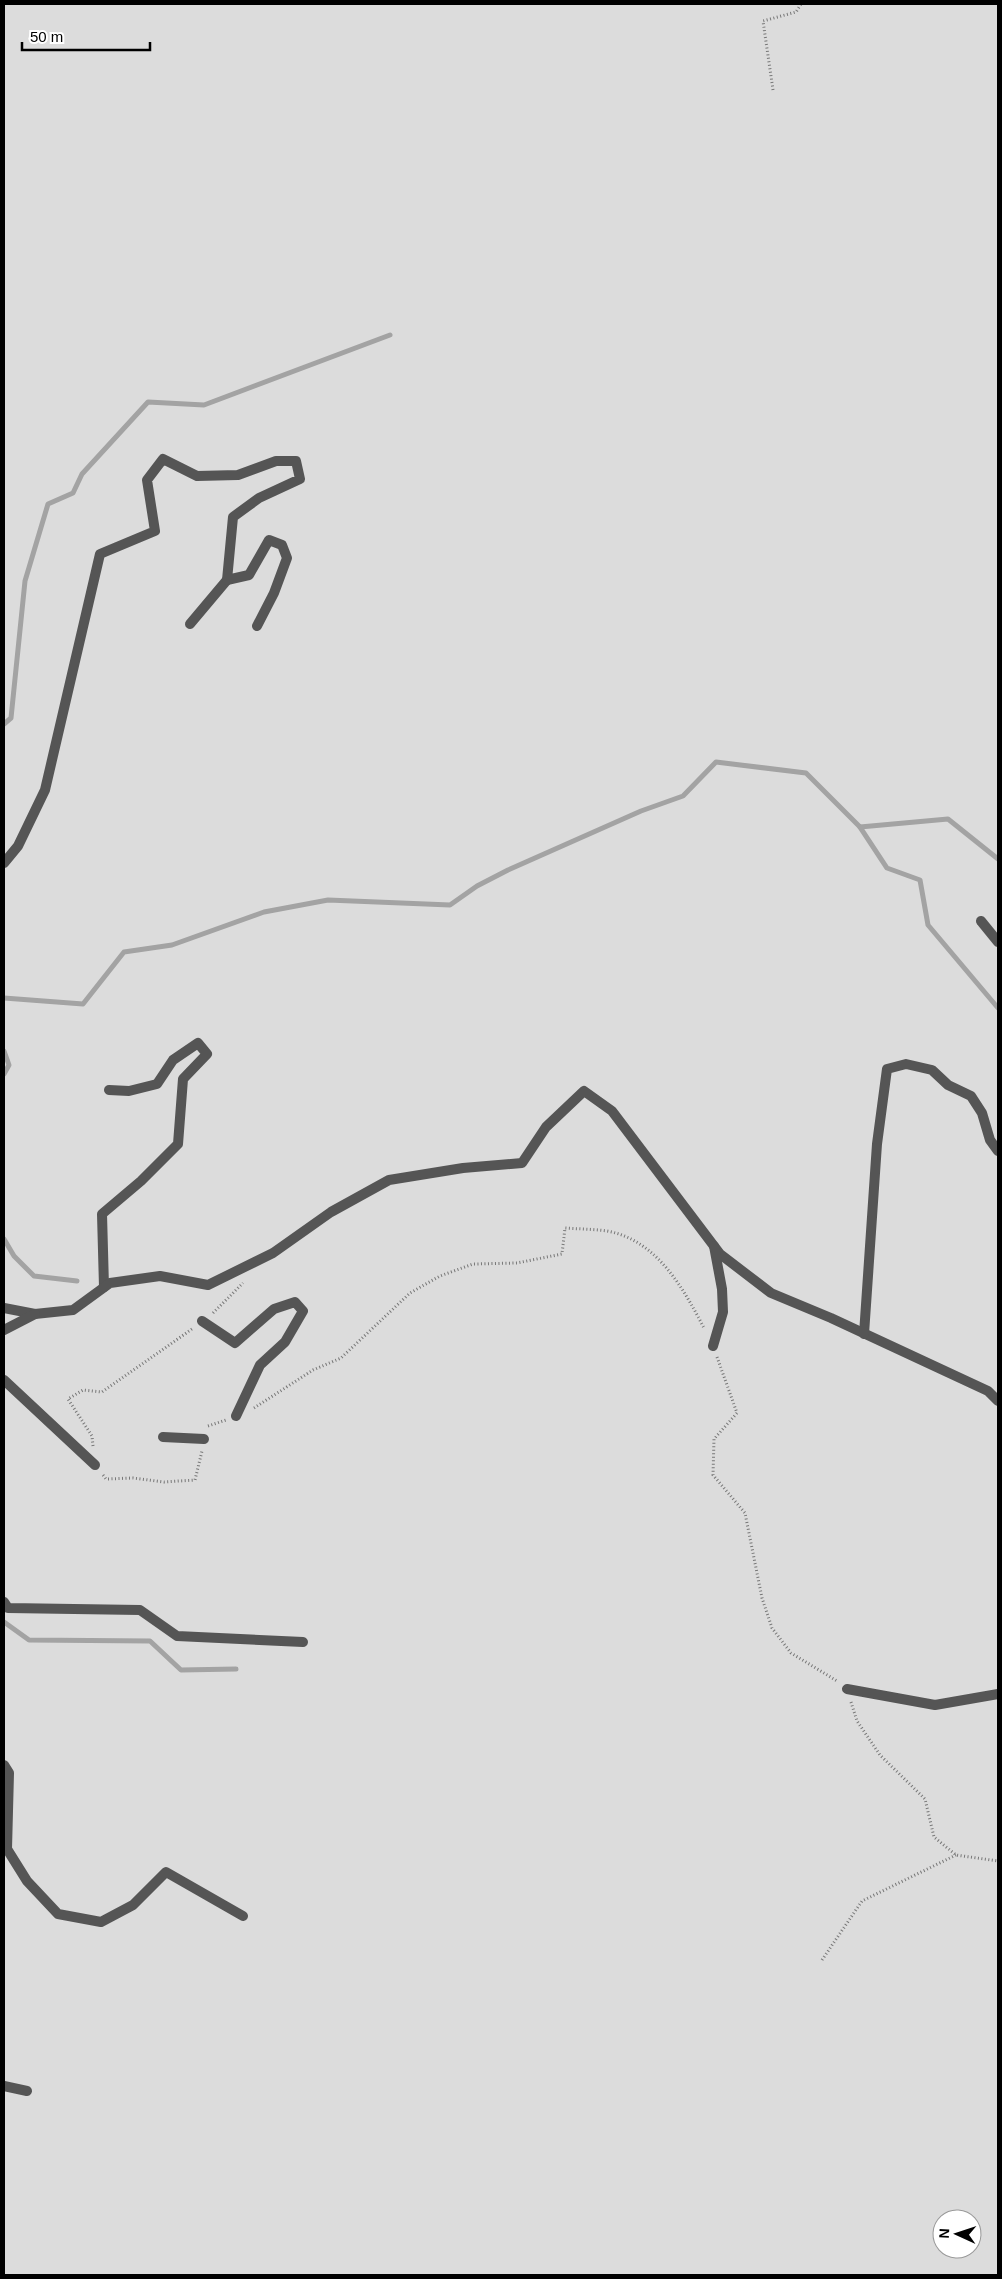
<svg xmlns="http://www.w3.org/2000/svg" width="1002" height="2279" font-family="Arial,sans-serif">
	<rect width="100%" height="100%" fill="#fff"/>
	<path fill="#dcdcdc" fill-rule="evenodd" d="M 4,4 L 998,4 L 998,2275 L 4,2275 ZM 942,2219 L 972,2219 L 972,2249 L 942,2249 Z"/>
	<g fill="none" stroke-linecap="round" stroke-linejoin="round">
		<g stroke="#a3a3a3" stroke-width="5">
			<path d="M 4,724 L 11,718 L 25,581 L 48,504 L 73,493 L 82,474 L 148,402 L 204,405 L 390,335"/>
			<path d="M 860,827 L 887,868 L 920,880 L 928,925 L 998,1008"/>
			<path d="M 4,998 L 83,1004 L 124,952 L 172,945 L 264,912 L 328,900 L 450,905 L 477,886 L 508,870 L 641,811 L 683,796 L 716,762 L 806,773 L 860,827 L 948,819 L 998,859"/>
			<path d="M 4,1051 L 9,1065 L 4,1074"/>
			<path d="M 4,1239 L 14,1256 L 34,1276 L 77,1281"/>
			<path d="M 4,1622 L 29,1640 L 150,1641 L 181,1670 L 236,1669"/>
		</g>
		<g stroke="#777" stroke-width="3" stroke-dasharray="1 2.5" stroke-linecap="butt">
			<path d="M 773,90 L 763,21 L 796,12 L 801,4"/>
			<path d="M 213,1313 L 243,1283"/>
			<path d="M 717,1357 L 737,1413 L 714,1439 L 713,1475 L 745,1513 L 762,1598 L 772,1628 L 791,1653 L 837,1681"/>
			<path d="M 254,1408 L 313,1370 L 341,1358 L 410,1293 L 440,1276 L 473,1264 L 517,1263 L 562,1254 L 565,1228 C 579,1229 593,1229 607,1231 C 657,1240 683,1288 704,1328"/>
			<path d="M 208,1426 L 226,1420"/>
			<path d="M 93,1446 L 92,1436 L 68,1399 L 83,1390 L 102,1392 L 192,1329"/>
			<path d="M 103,1475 L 106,1479 L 133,1478 L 164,1482 L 195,1480 L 202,1451"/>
			<path d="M 851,1702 L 857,1721 L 880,1755 L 925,1799 L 934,1837 L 956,1855 L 998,1861"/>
			<path d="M 822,1960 L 862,1901 L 956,1855"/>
		</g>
		<g stroke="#555" stroke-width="10">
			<path d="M 190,624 L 227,580"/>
			<path d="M 4,863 L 18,846 L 45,790 L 100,554 L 155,531 L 147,480 L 163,459 L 197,476 L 238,475 L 276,461 L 296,461 L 300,479 L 259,498 L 233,517 L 227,580 L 249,575 L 269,540 L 282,545 L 287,558 L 274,593 L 257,626"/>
			<path d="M 981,921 L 998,942"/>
			<path d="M 104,1287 L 102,1214 L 141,1181 L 178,1144 L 183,1079 L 207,1054 L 198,1043 L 173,1060 L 157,1084 L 129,1091 L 109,1090"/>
			<path d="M 4,1308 L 35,1314 L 73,1310 L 110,1283 L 160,1276 L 208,1285 L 273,1253 L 331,1212 L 389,1180 L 463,1168 L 522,1163 L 546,1127 L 584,1091 L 612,1111 L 720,1254 L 771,1293 L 831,1318 L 988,1391 L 998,1401"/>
			<path d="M 202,1321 L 235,1343 L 274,1309 L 295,1302 L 303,1311 L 285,1342 L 260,1365 L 236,1416"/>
			<path d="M 4,1330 L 35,1314"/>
			<path d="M 864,1334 L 877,1144 L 887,1069 L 906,1064 L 932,1070 L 948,1085 L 971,1096 L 982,1113 L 990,1140 L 998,1151"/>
			<path d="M 713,1346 L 723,1312 L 722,1289 L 714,1246"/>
			<path d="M 4,1380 L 95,1465"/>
			<path d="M 163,1437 L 204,1439"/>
			<path d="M 4,1602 L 8,1608 L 140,1610 L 177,1636 L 303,1642"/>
			<path d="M 847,1689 L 935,1705 L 998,1694"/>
			<path d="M 4,1765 L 9,1773 L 7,1849 L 27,1881 L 58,1914 L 101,1922 L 133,1905 L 166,1872 L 243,1916"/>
			<path d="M 4,2086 L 27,2091"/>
		</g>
	</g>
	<rect width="1002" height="2279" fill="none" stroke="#000000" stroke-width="10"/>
	<g transform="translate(957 2234) rotate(273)"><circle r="24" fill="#ffffff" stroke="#999999"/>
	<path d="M0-4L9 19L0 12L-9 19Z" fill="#000000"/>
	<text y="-8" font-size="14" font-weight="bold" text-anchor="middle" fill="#000000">N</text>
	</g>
	<path d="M22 42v8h128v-8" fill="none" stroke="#000000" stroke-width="2.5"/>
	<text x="30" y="42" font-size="15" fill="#000000" stroke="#ffffff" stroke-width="4" paint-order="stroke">50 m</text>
</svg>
